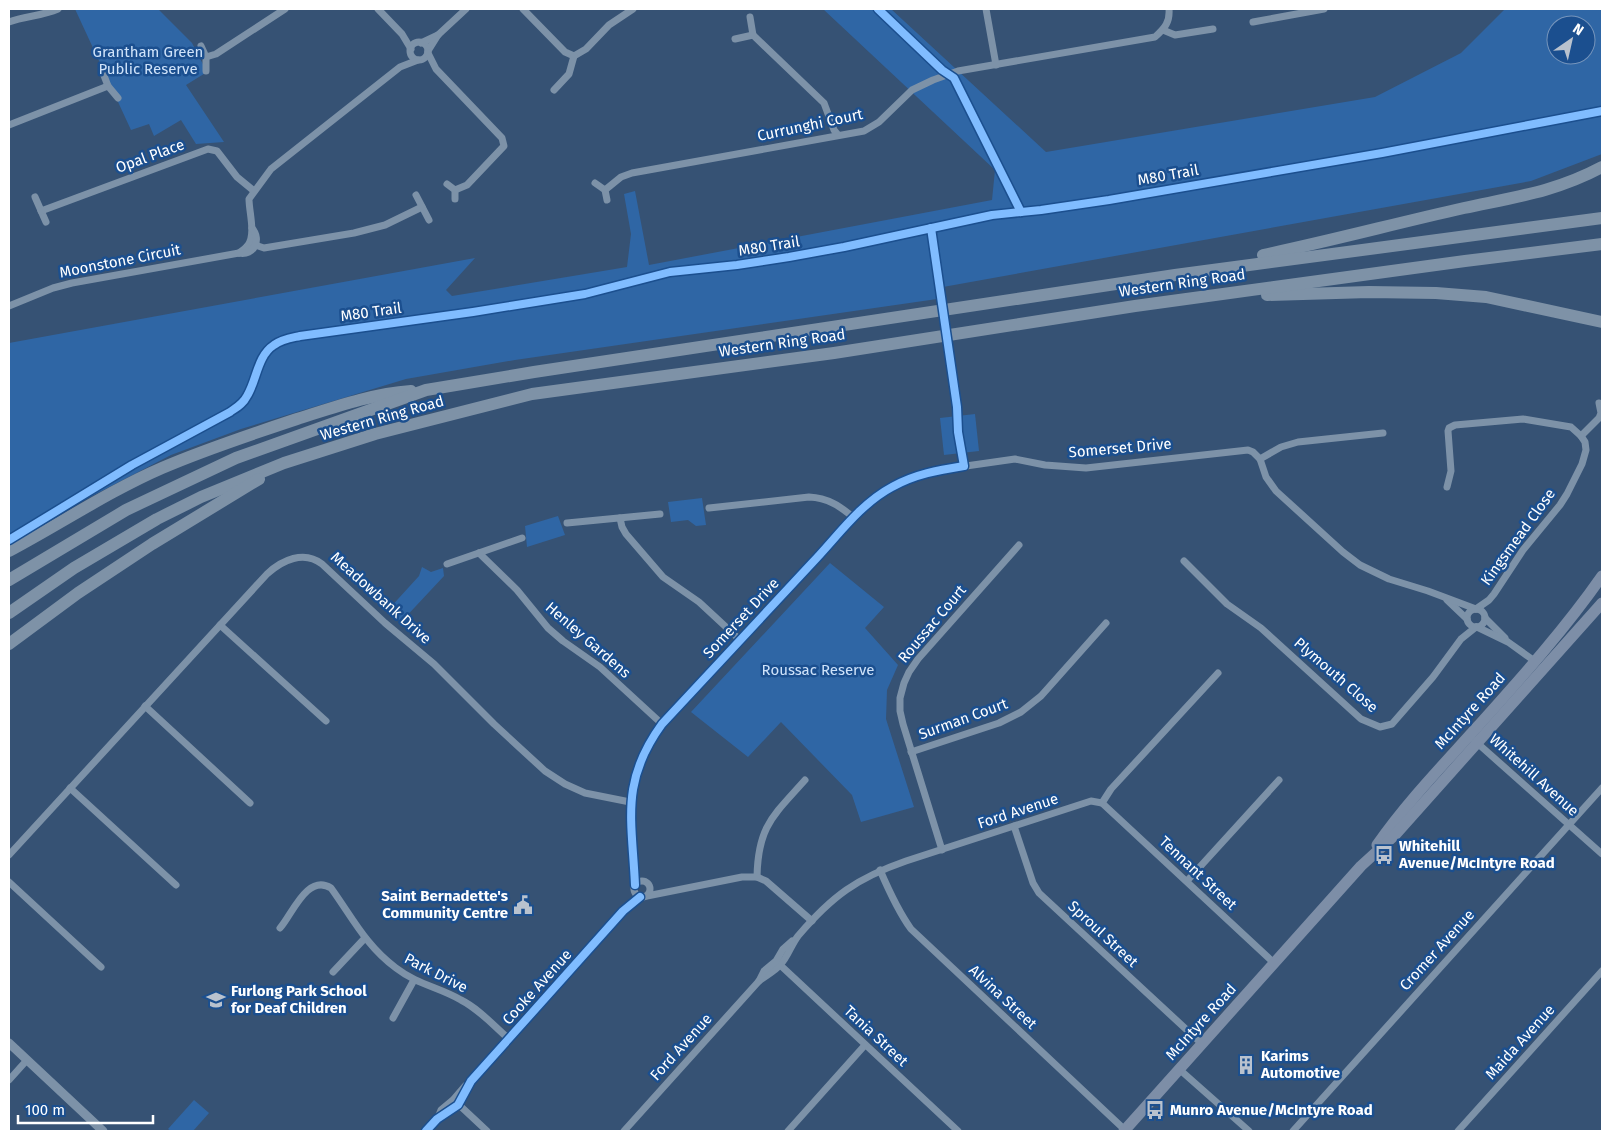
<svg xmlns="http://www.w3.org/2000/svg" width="1611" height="1140" font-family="'Fira Sans',sans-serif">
	<rect width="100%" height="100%" fill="#365274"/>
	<g fill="#2f66a5" fill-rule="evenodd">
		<path d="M 75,9 L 158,9 L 192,43 L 207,72 L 186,85 L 224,142 L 196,144 L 181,120 L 154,136 L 149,124 L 131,130 Z"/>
		<path d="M 823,9 L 891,9 L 1046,152 L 1375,97 L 1461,53 L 1505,9 L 1602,9 L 1602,154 L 1531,181 L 943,287 L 941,277 L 935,277 L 937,299 L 515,360 L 406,379 L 241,429 L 171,455 L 9,539 L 9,343 L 475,258 L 446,290 L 452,296 L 627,267 L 631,234 L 624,194 L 635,191 L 649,265 L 992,200 L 995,170 ZM 1556,25 L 1586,25 L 1586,55 L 1556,55 Z"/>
		<path d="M 975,414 L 979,451 L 944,455 L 940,418 Z"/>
		<path d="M 702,498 L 706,525 L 696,526 L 688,520 L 671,522 L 668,502 Z"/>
		<path d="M 558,516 L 565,535 L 527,547 L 525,526 Z"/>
		<path d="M 830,563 L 884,607 L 865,628 L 898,665 L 887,690 L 886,719 L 914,807 L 861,822 L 852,795 L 781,722 L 748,757 L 691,712 Z"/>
		<path d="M 422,567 L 431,572 L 443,568 L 444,576 L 401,622 L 388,610 L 419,576 Z"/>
		<path d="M 194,1100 L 209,1113 L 193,1131 L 171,1131 L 168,1129 Z"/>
	</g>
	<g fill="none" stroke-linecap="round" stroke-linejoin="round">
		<g stroke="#7d92a8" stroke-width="7">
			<path d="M 378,9 L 402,34 L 411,49"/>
			<path d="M 523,9 L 565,52 L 574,56 L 586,49 L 609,25 L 633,9"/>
			<path d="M 986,9 L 996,65"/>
			<path d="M 9,22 C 25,16 42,16 58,9"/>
			<path d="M 1253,22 L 1324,9"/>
			<path d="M 1163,30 L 1175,35 L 1213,29"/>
			<path d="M 753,35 L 824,103 L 834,130 L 838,135"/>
			<path d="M 735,39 L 753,35 L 750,17"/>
			<circle cx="419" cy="51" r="9"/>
			<path d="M 421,43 L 438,35"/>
			<path d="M 201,46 L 206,57 L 206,71"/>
			<path d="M 428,51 L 438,35 L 466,9"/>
			<path d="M 428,53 L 436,69 L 502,138 L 504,146 L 467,185 L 455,190"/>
			<path d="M 206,57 L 216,54 L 285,9"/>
			<path d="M 103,73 L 108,86 L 118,98"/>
			<path d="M 554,90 L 569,74 L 574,56"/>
			<path d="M 9,125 L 108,86"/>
			<path d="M 595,183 L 605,190 L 607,200"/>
			<path d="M 447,184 L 455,190 L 455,199"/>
			<path d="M 605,190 L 621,177 L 632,173 L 864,131 L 879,122 L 912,90 L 933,80 L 958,71 L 1155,37 C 1165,28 1170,22 1169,9"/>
			<path d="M 416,195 L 429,220"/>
			<path d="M 35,197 L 46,222"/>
			<path d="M 41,211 L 208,149 L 217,151 L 237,177 L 254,191"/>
			<path d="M 252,244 L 264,248 L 354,233 L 385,225 L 422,207"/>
			<path d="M 239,253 C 242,251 246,248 248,245 C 256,234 249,212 249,199 L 271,169 L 400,67 L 418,60"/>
			<path d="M 9,306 L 53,288 L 72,283 L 239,253 C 254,256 262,240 252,228"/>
			<path d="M 1581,436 L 1599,418 L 1601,413 L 1599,403"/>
			<path d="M 1260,459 L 1281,447 L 1298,442 L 1383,433"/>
			<path d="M 1447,487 L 1451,471 L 1448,431 L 1449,428 L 1455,425 L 1523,419 L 1571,427 L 1581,436 L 1585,442 L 1586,450 L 1582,464 L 1567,494 L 1560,505 L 1523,550 L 1494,594 L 1489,600 L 1476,609"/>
			<path d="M 709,508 L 809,497 C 828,498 840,506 854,518"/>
			<path d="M 620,518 L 622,527 L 626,534 L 663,577 L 699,602 L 740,640"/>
			<path d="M 567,523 L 660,514"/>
			<path d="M 479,553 L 517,590 L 548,628 L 563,641 L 600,667 L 662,724"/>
			<path d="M 1184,561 L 1227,604 L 1261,628 L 1361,719 L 1380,727 L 1392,724 L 1433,677 L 1461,639 L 1476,627"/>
			<path d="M 447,564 L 522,538"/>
			<path d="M 1447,600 L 1467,619"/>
			<circle cx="1476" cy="618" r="9"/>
			<path d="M 1485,618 L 1505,638"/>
			<path d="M 220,625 L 326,721"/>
			<path d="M 1477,627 L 1508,642 L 1536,662"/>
			<path d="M 145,706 L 250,803"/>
			<path d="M 1475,741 L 1602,854"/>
			<path d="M 911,752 L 999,723 L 1021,712 L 1041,696 L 1106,623"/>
			<path d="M 70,788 L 176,885"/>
			<path d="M 1102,803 L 1274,963"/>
			<path d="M 1014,826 L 1033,883 L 1039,893 L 1202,1044"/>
			<path d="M 942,850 L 903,724 L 900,711 L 900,698 L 904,683 L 909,672 L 918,659 L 1019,545"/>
			<path d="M 9,855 L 267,574 C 282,560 304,550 322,564 L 385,623 L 434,664 L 494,724 L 545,771 L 565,784 L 585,793 L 630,802"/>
			<path d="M 880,870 C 889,891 898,911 911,929 L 1125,1130"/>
			<path d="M 757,877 C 758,826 773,816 805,780"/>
			<circle cx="642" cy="889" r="8"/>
			<path d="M 1187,881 L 1279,780"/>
			<path d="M 9,882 L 101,967"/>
			<path d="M 635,885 C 632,819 620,782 662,724 L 854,518 L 873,499 L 891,487 L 909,478 L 931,471 L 1015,459 L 1045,465 L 1086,468 L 1248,450 L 1253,452 L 1260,459 L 1266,477 L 1276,491 L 1343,552 L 1360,565 L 1389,579 L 1428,591 L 1476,609"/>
			<path d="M 647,896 L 742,877 L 757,877 L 766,881 L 812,921"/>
			<path d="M 280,928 C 292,915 307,873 331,888 C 352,917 366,946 396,968 C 418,985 439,987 461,1000 C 479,1009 494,1026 509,1039"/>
			<path d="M 778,963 L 958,1131"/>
			<path d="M 333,972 L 365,938"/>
			<path d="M 759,981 C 765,976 775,971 780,965 C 788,957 791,945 798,936 C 832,896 857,878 906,861 L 1091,801 L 1102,803 L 1111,789 L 1218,673"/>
			<path d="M 393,1018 L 414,980"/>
			<path d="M 1179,1069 L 1249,1131"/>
			<path d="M 9,1080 L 27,1060"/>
			<path d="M 456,1102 L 487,1131"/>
			<path d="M 439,1115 L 441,1110 L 453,1100 L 465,1086"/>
			<path d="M 426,1131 L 437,1119 L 458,1105 L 471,1081 L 623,911 L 640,897"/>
			<path d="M 624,1131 L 759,981 L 764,971 L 776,961 L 783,949 L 792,941"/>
			<path d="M 788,1131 L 865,1045"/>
			<path d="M 1293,1131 L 1602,788"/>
			<path d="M 1458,1131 L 1602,971"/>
		</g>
		<path stroke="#7d92a8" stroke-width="9" d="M 9,1043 L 103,1131"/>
		<g stroke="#7d8ea7" stroke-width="11">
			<path d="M 1377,845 C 1407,802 1443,765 1478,726 C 1521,678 1565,629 1602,576"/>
			<path d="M 1124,1131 L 1361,866 L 1395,835 L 1602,603"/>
		</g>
		<g stroke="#7e92a7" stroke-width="12">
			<path d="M 1263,255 C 1330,241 1397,223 1464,208 C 1515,197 1555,192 1602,167"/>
			<path d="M 1267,295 L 1369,292 L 1436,293 L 1486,297 L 1602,322"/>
			<path d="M 9,551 C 60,524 109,491 162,468 C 206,449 252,434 297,419 C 335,407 371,394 411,391"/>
			<path d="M 9,580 L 126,510 L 236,458 L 426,390 L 534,372 L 1175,275 L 1602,218"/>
			<path d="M 9,613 L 74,568 L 157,519 L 201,497 L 284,463 L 375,434 L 532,394 L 834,353 L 1135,306 L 1465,261 L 1602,244"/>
			<path d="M 9,644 L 78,593 L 152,544 L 259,479"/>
		</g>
		<g stroke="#1b4f8f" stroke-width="11">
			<g id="cycleway">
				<path d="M 878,9 L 942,70 L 954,78 L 1021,212"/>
				<path d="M 9,540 L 132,465 L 230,412 C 237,407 243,404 247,396 C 257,380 257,356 274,345 C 282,339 291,338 300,336 L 473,312 L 585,294 L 670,272 L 737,265 L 789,257 L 844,247 L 992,215 L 1041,210 L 1109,200 L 1382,153 L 1602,111"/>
				<path d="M 635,885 C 632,819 620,782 662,724 C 712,670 762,616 812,563 C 837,537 860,504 892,487 C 915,474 939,470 964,466 L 958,432 L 957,407 L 931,228"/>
				<path d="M 426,1131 L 437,1119 L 458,1105 L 471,1081 L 623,911 L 640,897"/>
			</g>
		</g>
		<use href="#cycleway" stroke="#80bcff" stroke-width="8"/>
	</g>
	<defs>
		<g id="bus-bare" transform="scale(1.5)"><path d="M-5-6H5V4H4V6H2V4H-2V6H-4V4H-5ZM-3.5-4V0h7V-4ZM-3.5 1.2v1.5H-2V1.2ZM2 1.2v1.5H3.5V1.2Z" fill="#b9c2ce" stroke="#1b4f8f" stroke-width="2.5" paint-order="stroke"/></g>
		<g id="civic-bare" transform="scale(1.5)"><path d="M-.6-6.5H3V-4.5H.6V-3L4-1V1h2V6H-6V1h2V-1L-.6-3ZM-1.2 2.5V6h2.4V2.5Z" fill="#b9c2ce" stroke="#1b4f8f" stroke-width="2.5" paint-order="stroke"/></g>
		<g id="school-bare" transform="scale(1.5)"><path d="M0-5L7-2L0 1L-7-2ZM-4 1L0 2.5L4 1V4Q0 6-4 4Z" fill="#b9c2ce" stroke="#1b4f8f" stroke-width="2.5" paint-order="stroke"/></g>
		<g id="building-bare" transform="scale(1.5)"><path d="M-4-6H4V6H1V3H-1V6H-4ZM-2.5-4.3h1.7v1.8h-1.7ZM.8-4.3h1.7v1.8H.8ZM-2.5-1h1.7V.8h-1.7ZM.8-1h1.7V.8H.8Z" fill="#b9c2ce" stroke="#1b4f8f" stroke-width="2.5" paint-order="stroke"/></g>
	</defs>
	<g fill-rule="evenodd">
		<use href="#bus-bare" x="1384" y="855"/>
		<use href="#civic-bare" x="523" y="905"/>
		<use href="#school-bare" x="216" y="1000"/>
		<use href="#building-bare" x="1246" y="1065"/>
		<use href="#bus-bare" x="1155" y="1110"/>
	</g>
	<g text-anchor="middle" stroke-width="5" stroke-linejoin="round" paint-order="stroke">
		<g font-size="15" fill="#cfe3fa" stroke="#1b4f8f">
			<text x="148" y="57">Grantham Green<tspan x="148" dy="17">Public Reserve</tspan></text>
			<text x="818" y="675">Roussac Reserve</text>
		</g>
		<g font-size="15" fill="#fff" stroke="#1b4f8f">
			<text transform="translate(810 125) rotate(-12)" y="5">Currunghi Court</text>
			<text transform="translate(150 156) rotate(-20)" y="5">Opal Place</text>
			<text transform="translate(1168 175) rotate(-10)" y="5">M80 Trail</text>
			<text transform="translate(769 246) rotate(-9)" y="5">M80 Trail</text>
			<text transform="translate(120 261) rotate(-11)" y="5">Moonstone Circuit</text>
			<text transform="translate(1182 283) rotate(-8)" y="5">Western Ring Road</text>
			<text transform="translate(371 312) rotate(-8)" y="5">M80 Trail</text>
			<text transform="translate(782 343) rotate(-8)" y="5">Western Ring Road</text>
			<text transform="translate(382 418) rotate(-16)" y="5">Western Ring Road</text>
			<text transform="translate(1120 448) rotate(-5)" y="5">Somerset Drive</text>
			<text transform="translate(1518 537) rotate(-54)" y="5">Kingsmead Close</text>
			<text transform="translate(381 598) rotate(42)" y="5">Meadowbank Drive</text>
			<text transform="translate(741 618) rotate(-47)" y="5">Somerset Drive</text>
			<text transform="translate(932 624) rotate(-50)" y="5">Roussac Court</text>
			<text transform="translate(588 640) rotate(41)" y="5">Henley Gardens</text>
			<text transform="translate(1336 675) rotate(41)" y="5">Plymouth Close</text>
			<text transform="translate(1470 711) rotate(-48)" y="5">McIntyre Road</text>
			<text transform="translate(963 719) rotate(-20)" y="5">Surman Court</text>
			<text transform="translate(1534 775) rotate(42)" y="5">Whitehill Avenue</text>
			<text transform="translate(1018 811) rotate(-18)" y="5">Ford Avenue</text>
			<text transform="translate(1198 873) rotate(43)" y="5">Tennant Street</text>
			<text transform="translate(1103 934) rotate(43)" y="5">Sproul Street</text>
			<text transform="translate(1437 950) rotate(-48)" y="5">Cromer Avenue</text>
			<text transform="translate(436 973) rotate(27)" y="5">Park Drive</text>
			<text transform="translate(537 987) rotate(-48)" y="5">Cooke Avenue</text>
			<text transform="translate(1003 997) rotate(43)" y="5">Alvina Street</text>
			<text transform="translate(1201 1022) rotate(-48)" y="5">McIntyre Road</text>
			<text transform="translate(876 1036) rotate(43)" y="5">Tania Street</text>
			<text transform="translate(1520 1042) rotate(-48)" y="5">Maida Avenue</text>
			<text transform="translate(681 1047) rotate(-48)" y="5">Ford Avenue</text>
		</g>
		<g font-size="15" font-weight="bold" fill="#fff" stroke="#1b4f8f" text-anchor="start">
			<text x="1399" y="851">Whitehill<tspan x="1399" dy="17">Avenue/McIntyre Road</tspan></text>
			<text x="508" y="901" text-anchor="end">Saint Bernadette's<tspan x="508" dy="17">Community Centre</tspan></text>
			<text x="231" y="996">Furlong Park School<tspan x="231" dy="17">for Deaf Children</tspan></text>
			<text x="1261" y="1061">Karims<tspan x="1261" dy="17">Automotive</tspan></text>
			<text x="1170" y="1115">Munro Avenue/McIntyre Road</text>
		</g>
	</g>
	<rect width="1611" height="1140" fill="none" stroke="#ffffff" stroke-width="20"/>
	<g transform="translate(1571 40) rotate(34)"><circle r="24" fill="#1b4f8f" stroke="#7695bc"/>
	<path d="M0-4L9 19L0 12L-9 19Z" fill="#b9c2ce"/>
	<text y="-8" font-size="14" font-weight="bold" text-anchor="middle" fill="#ffffff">N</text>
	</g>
	<path d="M18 1115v8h135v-8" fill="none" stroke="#ffffff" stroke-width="2.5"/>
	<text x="25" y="1115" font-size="15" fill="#ffffff" stroke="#1b4f8f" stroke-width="4" paint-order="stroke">100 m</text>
</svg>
